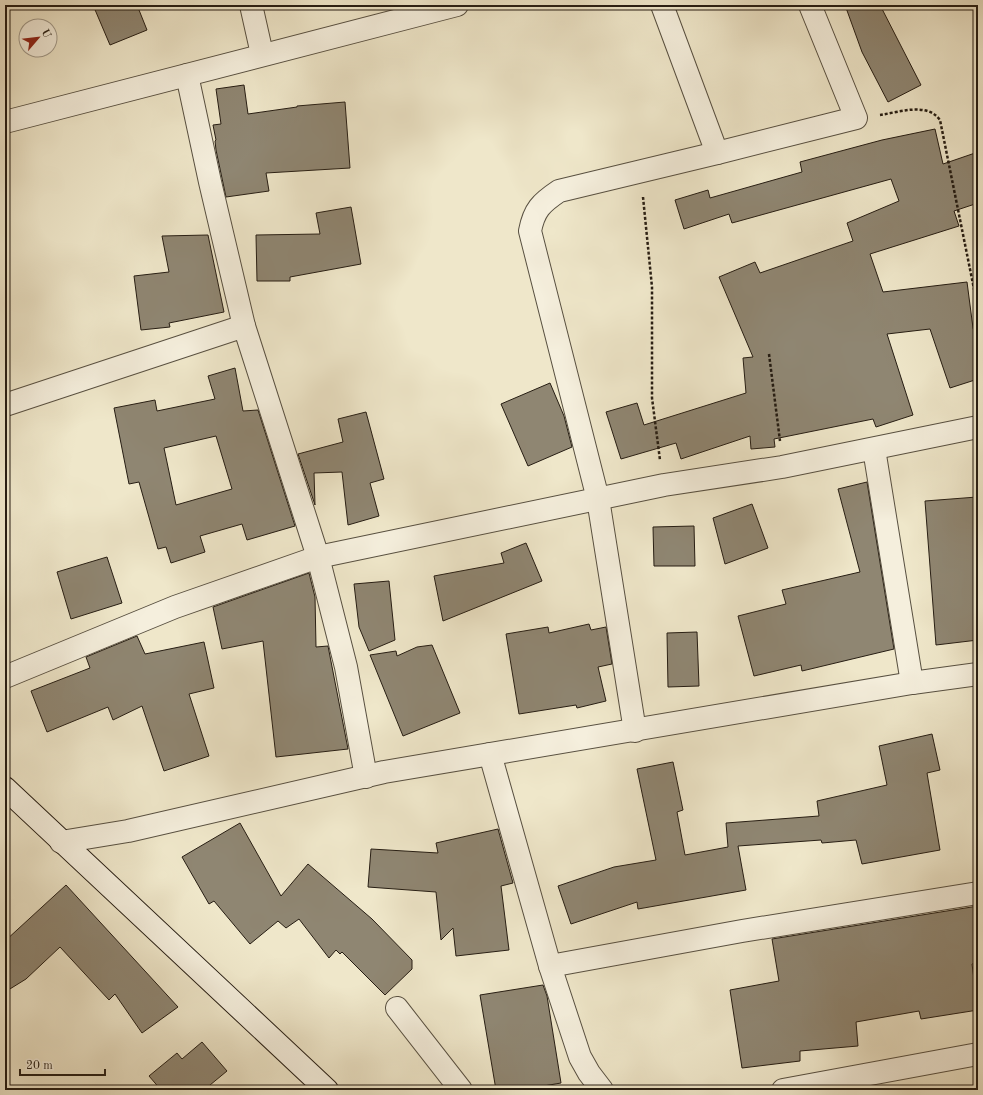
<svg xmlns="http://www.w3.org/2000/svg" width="983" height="1095" font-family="'Old Standard TT',serif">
	<rect width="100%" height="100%" fill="#efe7ca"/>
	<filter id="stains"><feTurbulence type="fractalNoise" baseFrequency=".005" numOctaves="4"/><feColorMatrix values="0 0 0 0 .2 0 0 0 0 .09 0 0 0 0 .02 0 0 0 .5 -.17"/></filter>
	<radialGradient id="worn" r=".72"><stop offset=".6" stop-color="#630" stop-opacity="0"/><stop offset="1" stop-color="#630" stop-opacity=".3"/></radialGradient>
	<g fill="#8f8672" stroke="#261d13" fill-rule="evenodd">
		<path d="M 93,5 L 137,5 L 147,30 L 110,45 Z"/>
		<path d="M 845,5 L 880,5 L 921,85 L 888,102 L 862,52 Z"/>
		<path d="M 244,85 L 248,114 L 297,107 L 297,106 L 345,102 L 350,168 L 266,173 L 269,191 L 226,197 L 216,150 L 215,141 L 216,140 L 213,125 L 221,124 L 216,89 Z"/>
		<path d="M 935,129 L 943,164 L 978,152 L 978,203 L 954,211 L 959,226 L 870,254 L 883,292 L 967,282 L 973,328 L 978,344 L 978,379 L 950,388 L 930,329 L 887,334 L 913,415 L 876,427 L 873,419 L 774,439 L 775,447 L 751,449 L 750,436 L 681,459 L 676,443 L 621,459 L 606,412 L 637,403 L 644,425 L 746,393 L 743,358 L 753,357 L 719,277 L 755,262 L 760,273 L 853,241 L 847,223 L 899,201 L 891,179 L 732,223 L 729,214 L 684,229 L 675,200 L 708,190 L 710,198 L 802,172 L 800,162 L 882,140 Z"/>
		<path d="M 351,207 L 361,264 L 290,277 L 290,281 L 257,281 L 256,235 L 320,234 L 316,213 Z"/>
		<path d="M 208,235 L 224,312 L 169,323 L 170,327 L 141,330 L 134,276 L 169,272 L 162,236 Z"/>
		<path d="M 235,368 L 243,411 L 258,410 L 295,526 L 247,540 L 242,524 L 200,536 L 205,552 L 171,563 L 166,547 L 158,549 L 139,482 L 129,484 L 114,408 L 155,400 L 157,411 L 215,399 L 208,376 ZM 216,436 L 232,489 L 176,505 L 164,448 Z"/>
		<path d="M 550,383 L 564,416 L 572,447 L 528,466 L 501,404 Z"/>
		<path d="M 366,412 L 384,479 L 370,483 L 379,516 L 348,525 L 342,472 L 314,473 L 315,505 L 298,454 L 343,442 L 338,419 Z"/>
		<path d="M 867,482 L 894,649 L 802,671 L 801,665 L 754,676 L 738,616 L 786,604 L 782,590 L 860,572 L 838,489 Z"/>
		<path d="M 977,497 L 978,640 L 936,645 L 925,501 Z"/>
		<path d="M 752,504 L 768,548 L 725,564 L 713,518 Z"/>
		<path d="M 694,526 L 695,566 L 654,566 L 653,527 Z"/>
		<path d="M 526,543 L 542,581 L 443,621 L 434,576 L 504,563 L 501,553 Z"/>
		<path d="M 107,557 L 122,603 L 71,619 L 57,572 Z"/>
		<path d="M 309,573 L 315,597 L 316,647 L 328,646 L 348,749 L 276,757 L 263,641 L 222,649 L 213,607 Z"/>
		<path d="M 389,581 L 395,640 L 369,651 L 359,627 L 354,584 Z"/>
		<path d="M 589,624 L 591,630 L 606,627 L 612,664 L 598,667 L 606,701 L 577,708 L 576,705 L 519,714 L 506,634 L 548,627 L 549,633 Z"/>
		<path d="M 697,632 L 699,686 L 668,687 L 667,633 Z"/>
		<path d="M 137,636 L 145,654 L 204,642 L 214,688 L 189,694 L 209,756 L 164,771 L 142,706 L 113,720 L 108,707 L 47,732 L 31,691 L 90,668 L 86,657 Z"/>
		<path d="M 432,645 L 460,713 L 403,736 L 370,655 L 396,651 L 397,656 L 417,647 Z"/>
		<path d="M 932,734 L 940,770 L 927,773 L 940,850 L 862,864 L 856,840 L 822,843 L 821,840 L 738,846 L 746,890 L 638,909 L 637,902 L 571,924 L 558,886 L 614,867 L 656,860 L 637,769 L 673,762 L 683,810 L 677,812 L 685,855 L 728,847 L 726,823 L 819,816 L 817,801 L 887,785 L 879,746 Z"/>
		<path d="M 240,823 L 281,896 L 308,864 L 372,919 L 412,960 L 412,969 L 385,995 L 342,952 L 340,954 L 336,950 L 329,958 L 299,919 L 286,928 L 278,921 L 250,944 L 214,901 L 209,904 L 182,857 Z"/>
		<path d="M 498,829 L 513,883 L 501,886 L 509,950 L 456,956 L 453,928 L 441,940 L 436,892 L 368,887 L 371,849 L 438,853 L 436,843 Z"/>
		<path d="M 66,885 L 178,1007 L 142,1033 L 115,994 L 109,1000 L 60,947 L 26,979 L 5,992 L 5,941 Z"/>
		<path d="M 978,906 L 978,963 L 972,964 L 978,1010 L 921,1019 L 919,1011 L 856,1022 L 858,1046 L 800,1051 L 800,1061 L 742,1068 L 730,990 L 779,981 L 772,939 Z"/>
		<path d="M 543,985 L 547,996 L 561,1083 L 520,1090 L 496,1090 L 480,995 Z"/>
		<path d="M 202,1042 L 227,1071 L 204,1090 L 161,1090 L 149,1076 L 177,1053 L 182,1059 Z"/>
	</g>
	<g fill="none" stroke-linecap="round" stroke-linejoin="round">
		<g stroke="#585041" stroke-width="24">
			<g id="street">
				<path d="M 251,5 L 262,54"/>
				<path d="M 187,75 L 210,182 L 244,326"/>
				<path d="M 5,122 L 457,5"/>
				<path d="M 717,153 L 856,118 L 810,5"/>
				<path d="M 5,405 L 244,326 L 318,557 L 346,667 L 366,777"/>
				<path d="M 874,449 L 912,683"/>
				<path d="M 5,677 L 175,607 L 318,557 L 664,485 L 782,467 L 978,427"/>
				<path d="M 635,731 L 598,499 L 530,231 C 534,210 541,203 559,191 L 717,153 L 662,5"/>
				<path d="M 490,754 L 550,966 L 580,1057 L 589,1073 L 602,1090"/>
				<path d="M 61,842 L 128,831 L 384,772 L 912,683 L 978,674"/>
				<path d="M 550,966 L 742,931 L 978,893"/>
				<path d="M 397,1008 L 461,1090"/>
				<path d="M 783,1090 L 978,1054"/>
			</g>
		</g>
		<g stroke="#261d13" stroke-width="24">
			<path id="secondary" d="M 5,788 L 327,1090"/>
		</g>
		<g stroke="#261d13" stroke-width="2.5" stroke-dasharray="3 2" stroke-linecap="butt">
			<path d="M 880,115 C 900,112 927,102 940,120 L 978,309"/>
			<path d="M 643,197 L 652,287 L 652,398 L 660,460"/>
			<path d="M 769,354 L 780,441"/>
		</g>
		<use href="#street" stroke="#f5efdd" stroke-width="22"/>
		<use href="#secondary" stroke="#f5efdd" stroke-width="22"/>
	</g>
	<rect width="983" height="1095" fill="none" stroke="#efe7ca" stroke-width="20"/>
	<rect x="6" y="6" width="971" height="1083" fill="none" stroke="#261d13" stroke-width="2"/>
	<rect x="10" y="10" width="963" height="1075" fill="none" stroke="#261d13"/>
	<g transform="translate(38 38) rotate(62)"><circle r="19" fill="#f5efdd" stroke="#a29b8c"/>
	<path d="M0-3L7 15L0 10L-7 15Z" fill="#8f2418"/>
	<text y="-6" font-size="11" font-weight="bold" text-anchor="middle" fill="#261d13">U</text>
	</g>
	<path d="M20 1069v6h85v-6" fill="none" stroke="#261d13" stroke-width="2"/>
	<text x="26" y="1069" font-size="12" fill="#261d13" stroke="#f5efdd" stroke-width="3" paint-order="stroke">20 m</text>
	<rect width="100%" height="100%" filter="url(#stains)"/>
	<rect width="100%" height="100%" fill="url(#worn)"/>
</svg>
